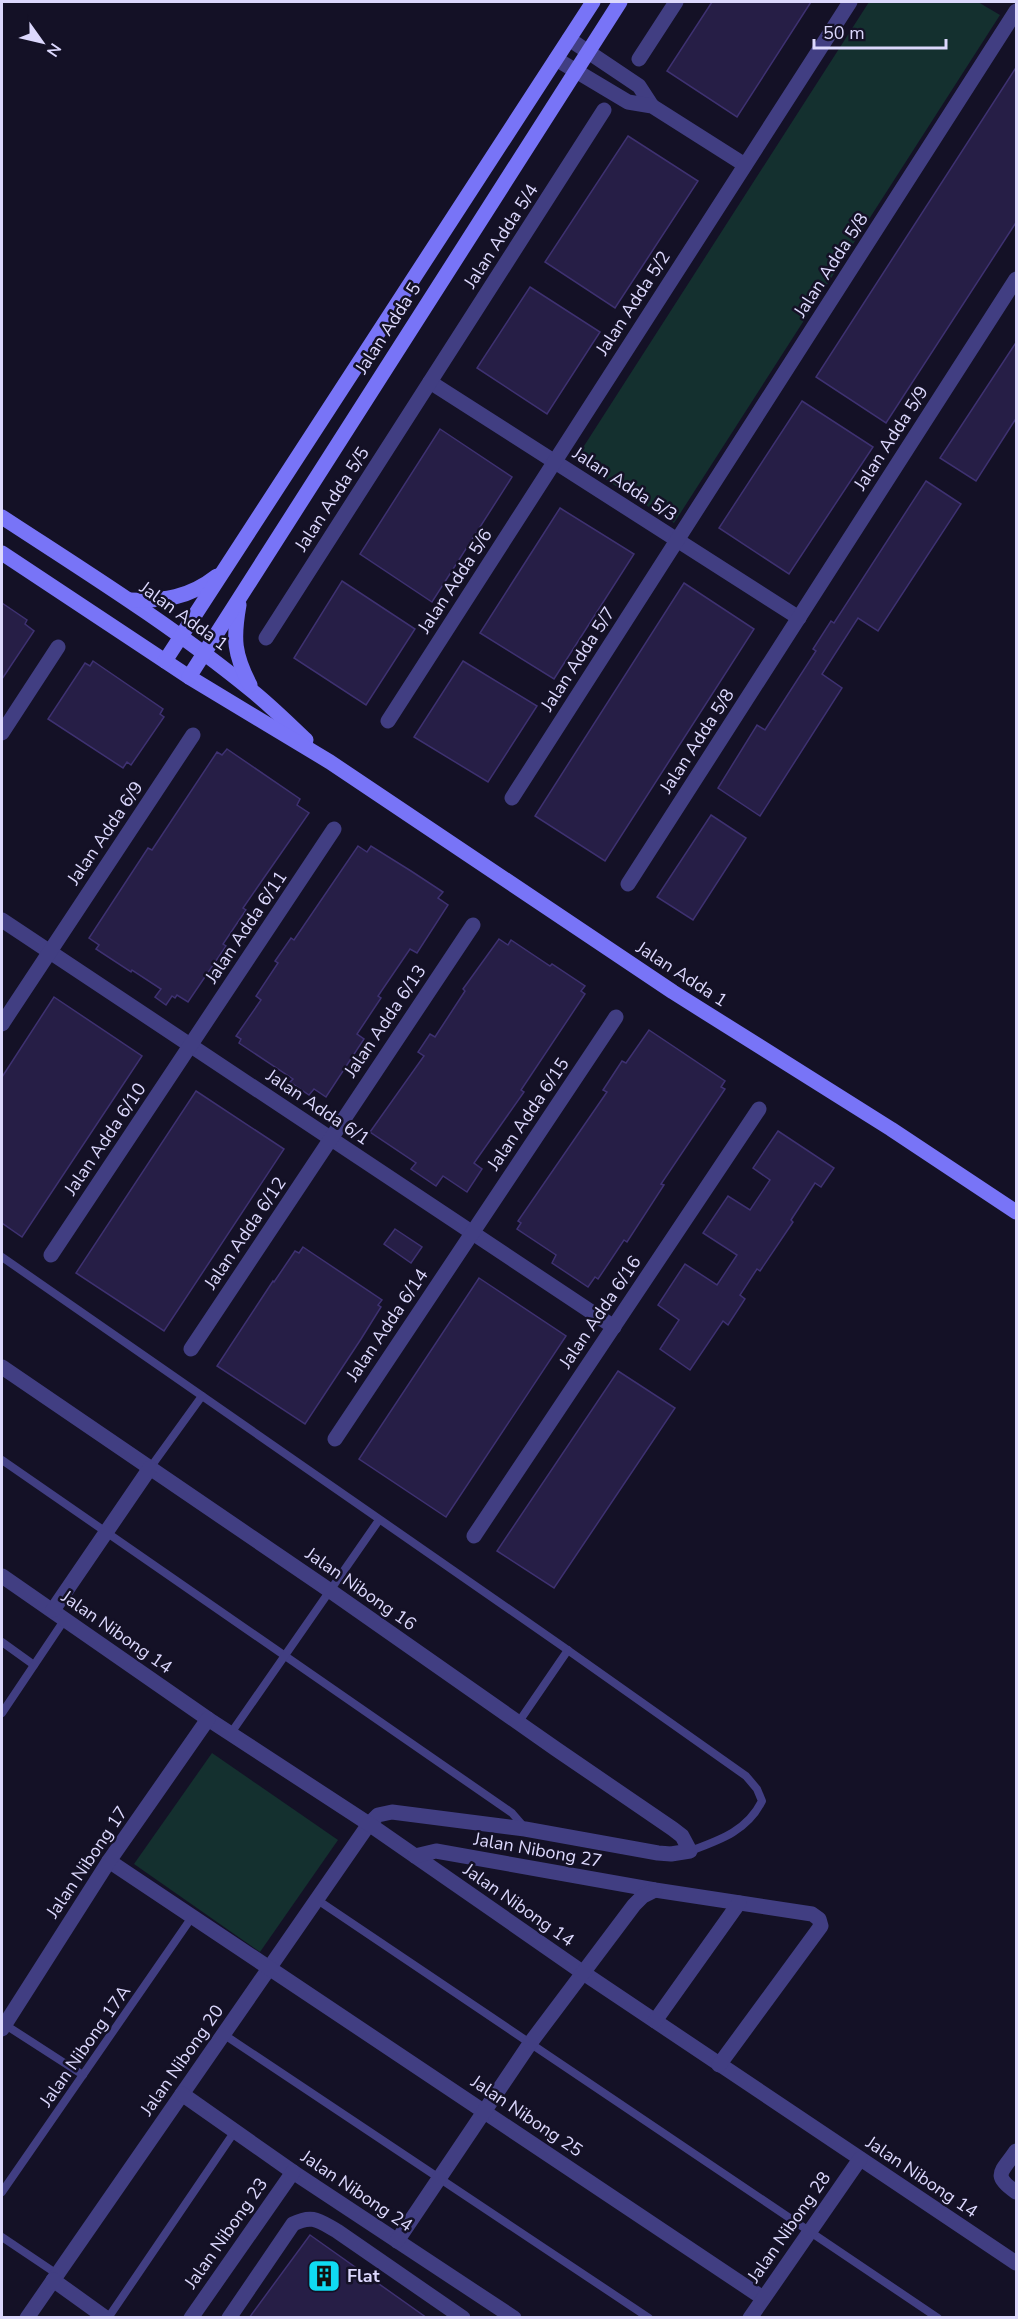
<svg xmlns="http://www.w3.org/2000/svg" width="1018" height="2319" font-family="'Nunito Sans',sans-serif">
	<rect width="100%" height="100%" fill="#141126"/>
	<g fill="#14302f">
		<path d="M 869,2 L 978,2 L 1000,15 L 674,523 L 575,460 Z"/>
		<path d="M 212,1753 L 338,1840 L 260,1952 L 134,1864 Z"/>
	</g>
	<g fill="#261e46" stroke="#3e3171" stroke-width="1.5">
		<path d="M 712,2 L 811,2 L 737,117 L 667,71 Z"/>
		<path d="M 1017,66 L 1017,221 L 886,423 L 816,377 Z"/>
		<path d="M 628,136 L 698,181 L 615,308 L 545,262 Z"/>
		<path d="M 530,287 L 600,332 L 547,414 L 477,368 Z"/>
		<path d="M 1017,341 L 1017,417 L 976,481 L 940,458 Z"/>
		<path d="M 802,401 L 873,447 L 789,574 L 719,528 Z"/>
		<path d="M 440,429 L 512,477 L 432,602 L 360,554 Z"/>
		<path d="M 926,481 L 961,504 L 878,631 L 858,618 L 822,674 L 842,688 L 760,816 L 718,788 L 757,725 L 765,730 L 816,651 L 813,649 L 831,621 L 834,623 Z"/>
		<path d="M 560,508 L 634,554 L 554,679 L 480,633 Z"/>
		<path d="M 342,581 L 415,629 L 366,705 L 294,658 Z"/>
		<path d="M 684,583 L 754,629 L 605,861 L 535,816 Z"/>
		<path d="M 2,603 L 27,620 L 25,624 L 34,631 L 2,679 Z"/>
		<path d="M 93,661 L 163,709 L 160,714 L 164,717 L 131,765 L 127,762 L 123,768 L 48,719 L 85,663 L 90,666 Z"/>
		<path d="M 463,661 L 537,706 L 488,782 L 414,737 Z"/>
		<path d="M 227,749 L 300,799 L 297,805 L 309,813 L 243,908 L 246,910 L 223,944 L 226,946 L 188,1002 L 177,995 L 175,998 L 172,996 L 166,1005 L 155,997 L 161,989 L 132,970 L 131,972 L 96,949 L 99,945 L 89,938 L 148,848 L 152,850 L 217,752 L 222,755 Z"/>
		<path d="M 711,815 L 746,838 L 693,920 L 657,897 Z"/>
		<path d="M 358,846 L 367,852 L 371,846 L 411,871 L 443,892 L 438,898 L 448,905 L 417,953 L 410,949 L 378,996 L 381,998 L 357,1034 L 364,1039 L 326,1097 L 314,1089 L 309,1095 L 290,1082 L 293,1079 L 239,1043 L 241,1039 L 236,1036 L 261,1000 L 256,996 L 278,963 L 275,961 L 291,938 L 294,940 Z"/>
		<path d="M 499,939 L 508,945 L 511,940 L 550,966 L 552,964 L 585,986 L 581,991 L 585,994 L 521,1090 L 524,1092 L 474,1163 L 482,1169 L 467,1192 L 443,1176 L 436,1186 L 411,1169 L 416,1163 L 370,1132 L 424,1056 L 418,1052 L 430,1034 L 435,1037 L 465,991 L 463,989 Z"/>
		<path d="M 54,997 L 142,1056 L 22,1237 L 2,1223 L 2,1077 Z"/>
		<path d="M 649,1030 L 725,1081 L 721,1087 L 725,1089 L 661,1184 L 664,1185 L 627,1242 L 624,1240 L 598,1279 L 595,1277 L 588,1287 L 552,1263 L 556,1255 L 517,1229 L 521,1223 L 518,1221 L 607,1092 L 603,1090 L 622,1061 L 626,1063 Z"/>
		<path d="M 196,1091 L 284,1149 L 164,1331 L 76,1273 Z"/>
		<path d="M 778,1131 L 834,1168 L 821,1187 L 815,1183 L 791,1220 L 793,1222 L 760,1271 L 757,1269 L 740,1295 L 745,1299 L 728,1325 L 723,1321 L 690,1370 L 660,1349 L 679,1320 L 658,1305 L 685,1264 L 717,1285 L 737,1255 L 703,1233 L 728,1196 L 750,1210 L 770,1180 L 753,1168 Z"/>
		<path d="M 395,1229 L 422,1247 L 411,1263 L 384,1244 Z"/>
		<path d="M 303,1247 L 382,1300 L 378,1305 L 381,1307 L 361,1339 L 305,1424 L 217,1366 L 273,1281 L 274,1282 L 295,1251 L 299,1253 Z"/>
		<path d="M 479,1278 L 566,1336 L 446,1517 L 359,1459 Z"/>
		<path d="M 618,1371 L 675,1408 L 554,1588 L 497,1551 Z"/>
		<path d="M 310,2235 L 427,2318 L 249,2318 Z"/>
	</g>
	<g fill="none" stroke-linecap="round" stroke-linejoin="round">
		<g stroke="#413e82" stroke-width="8">
			<path d="M 2,1257 L 562,1646 L 746,1776 L 757,1789 L 762,1801 C 747,1831 720,1840 690,1851"/>
			<path d="M 2,1460 L 512,1813 L 525,1828"/>
			<path d="M 150,1468 L 202,1396"/>
			<path d="M 2,1642 L 34,1665"/>
			<path d="M 2,1713 L 65,1619"/>
			<path d="M 518,1723 L 568,1650"/>
			<path d="M 231,1733 L 379,1520"/>
			<path d="M 316,1899 L 938,2318"/>
			<path d="M 4,2024 L 83,2075"/>
			<path d="M 223,2034 L 649,2318"/>
			<path d="M 2,2192 L 192,1917"/>
			<path d="M 2,2237 L 57,2274"/>
			<path d="M 108,2318 L 235,2131"/>
		</g>
		<g stroke="#413e82" stroke-width="15">
			<path d="M 569,39 L 639,86 L 652,106"/>
			<path d="M 556,59 L 628,102 L 652,106 L 745,165"/>
			<path d="M 639,59 L 676,2"/>
			<path d="M 430,382 L 799,618"/>
			<path d="M 266,638 L 604,110"/>
			<path d="M 388,721 L 850,2"/>
			<path d="M 2,733 L 58,647"/>
			<path d="M 512,798 L 1016,11"/>
			<path d="M 628,884 L 1016,279"/>
			<path d="M 2,920 L 614,1327"/>
			<path d="M 2,1024 L 193,735"/>
			<path d="M 51,1255 L 334,829"/>
			<path d="M 191,1349 L 473,925"/>
			<path d="M 2,1367 L 329,1590 L 556,1749 L 673,1829 L 682,1836 L 690,1851 L 671,1854 L 658,1853 L 525,1829 L 392,1812 L 378,1815 L 369,1824 L 27,2318"/>
			<path d="M 335,1439 L 616,1017"/>
			<path d="M 474,1536 L 759,1109"/>
			<path d="M 2,1576 L 208,1719 L 369,1824 L 582,1972 L 1016,2263"/>
			<path d="M 53,1610 L 150,1468"/>
			<path d="M 415,1856 L 436,1851 L 655,1890 L 812,1914 L 819,1919 L 821,1926 L 719,2065"/>
			<path d="M 109,1861 L 763,2298"/>
			<path d="M 655,2021 L 739,1903"/>
			<path d="M 2,2029 L 109,1861 L 208,1719"/>
			<path d="M 182,2094 L 293,2172 L 514,2318"/>
			<path d="M 1016,2151 C 1002,2172 991,2175 1016,2192"/>
			<path d="M 397,2241 L 531,2042 L 634,1905 L 643,1896 L 655,1890"/>
			<path d="M 53,2280 L 106,2318"/>
			<path d="M 191,2318 L 293,2172"/>
			<path d="M 229,2318 L 293,2224 C 313,2214 319,2221 337,2231 L 463,2318"/>
			<path d="M 750,2318 L 860,2159"/>
		</g>
		<g stroke="#7874f7" stroke-width="15">
			<path d="M 2,517 C 86,572 173,626 251,690 C 270,705 288,723 306,740"/>
			<path d="M 2,553 L 189,677 L 330,762 L 673,992 L 891,1129 L 1016,1212"/>
			<path d="M 130,600 C 164,601 189,598 217,576"/>
			<path d="M 239,605 C 233,639 234,654 250,685"/>
			<path d="M 165,661 L 593,2"/>
			<path d="M 189,677 L 620,2"/>
		</g>
	</g>
	<defs>
		<g id="building-square" transform="scale(1.725)"><rect x="-9" y="-9" width="18" height="18" rx="4" fill="#0fdbf2" stroke="#141126"/><path d="M-4-6H4V6H1V3H-1V6H-4ZM-2.5-4.3h1.7v1.8h-1.7ZM.8-4.3h1.7v1.8H.8ZM-2.5-1h1.7V.8h-1.7ZM.8-1h1.7V.8H.8Z" fill="#111"/></g>
	</defs>
	<g fill-rule="evenodd">
		<use href="#building-square" x="324" y="2276"/>
	</g>
	<g text-anchor="middle" stroke-width="5" stroke-linejoin="round" paint-order="stroke">
		<g font-size="18" fill="#dcd8fd" stroke="#141126">
			<text transform="translate(501 236) rotate(-57)" y="6">Jalan Adda 5/4</text>
			<text transform="translate(831 265) rotate(-57)" y="6">Jalan Adda 5/8</text>
			<text transform="translate(633 303) rotate(-57)" y="6">Jalan Adda 5/2</text>
			<text transform="translate(388 328) rotate(-57)" y="6">Jalan Adda 5</text>
			<text transform="translate(891 438) rotate(-57)" y="6">Jalan Adda 5/9</text>
			<text transform="translate(625 484) rotate(33)" y="6">Jalan Adda 5/3</text>
			<text transform="translate(332 499) rotate(-57)" y="6">Jalan Adda 5/5</text>
			<text transform="translate(455 581) rotate(-57)" y="6">Jalan Adda 5/6</text>
			<text transform="translate(184 616) rotate(36)" y="6">Jalan Adda 1</text>
			<text transform="translate(578 659) rotate(-57)" y="6">Jalan Adda 5/7</text>
			<text transform="translate(697 741) rotate(-57)" y="6">Jalan Adda 5/8</text>
			<text transform="translate(105 833) rotate(-56)" y="6">Jalan Adda 6/9</text>
			<text transform="translate(246 927) rotate(-56)" y="6">Jalan Adda 6/11</text>
			<text transform="translate(682 974) rotate(33)" y="6">Jalan Adda 1</text>
			<text transform="translate(385 1021) rotate(-56)" y="6">Jalan Adda 6/13</text>
			<text transform="translate(318 1107) rotate(34)" y="6">Jalan Adda 6/1</text>
			<text transform="translate(528 1114) rotate(-56)" y="6">Jalan Adda 6/15</text>
			<text transform="translate(105 1139) rotate(-56)" y="6">Jalan Adda 6/10</text>
			<text transform="translate(245 1233) rotate(-56)" y="6">Jalan Adda 6/12</text>
			<text transform="translate(600 1312) rotate(-56)" y="6">Jalan Adda 6/16</text>
			<text transform="translate(387 1325) rotate(-56)" y="6">Jalan Adda 6/14</text>
			<text transform="translate(361 1589) rotate(35)" y="6">Jalan Nibong 16</text>
			<text transform="translate(117 1632) rotate(35)" y="6">Jalan Nibong 14</text>
			<text transform="translate(538 1850) rotate(10)" y="6">Jalan Nibong 27</text>
			<text transform="translate(87 1862) rotate(-56)" y="6">Jalan Nibong 17</text>
			<text transform="translate(519 1905) rotate(35)" y="6">Jalan Nibong 14</text>
			<text transform="translate(85 2046) rotate(-55)" y="6">Jalan Nibong 17A</text>
			<text transform="translate(182 2060) rotate(-55)" y="6">Jalan Nibong 20</text>
			<text transform="translate(527 2116) rotate(34)" y="6">Jalan Nibong 25</text>
			<text transform="translate(922 2177) rotate(34)" y="6">Jalan Nibong 14</text>
			<text transform="translate(357 2191) rotate(34)" y="6">Jalan Nibong 24</text>
			<text transform="translate(789 2227) rotate(-55)" y="6">Jalan Nibong 28</text>
			<text transform="translate(226 2233) rotate(-55)" y="6">Jalan Nibong 23</text>
		</g>
		<g font-size="18" font-weight="bold" fill="#dcd8fd" stroke="#141126" text-anchor="start">
			<text x="347" y="2282">Flat</text>
		</g>
	</g>
	<rect width="1018" height="2319" fill="none" stroke="#dcd8fd" stroke-width="6"/>
	<g transform="translate(42 42) rotate(124)" stroke="#141126" stroke-width="4.5" paint-order="stroke">
	<path d="M0-4.5L10 22L0 15L-10 22Z" fill="#dcd8fd"/>
	<text y="-9" font-size="16" font-weight="bold" text-anchor="middle" fill="#dcd8fd">N</text>
	</g>
	<path d="M814 39v9h132v-9" fill="none" stroke="#dcd8fd" stroke-width="3"/>
	<text x="823" y="39" font-size="18" fill="#dcd8fd" stroke="#141126" stroke-width="4.5" paint-order="stroke">50 m</text>
</svg>
